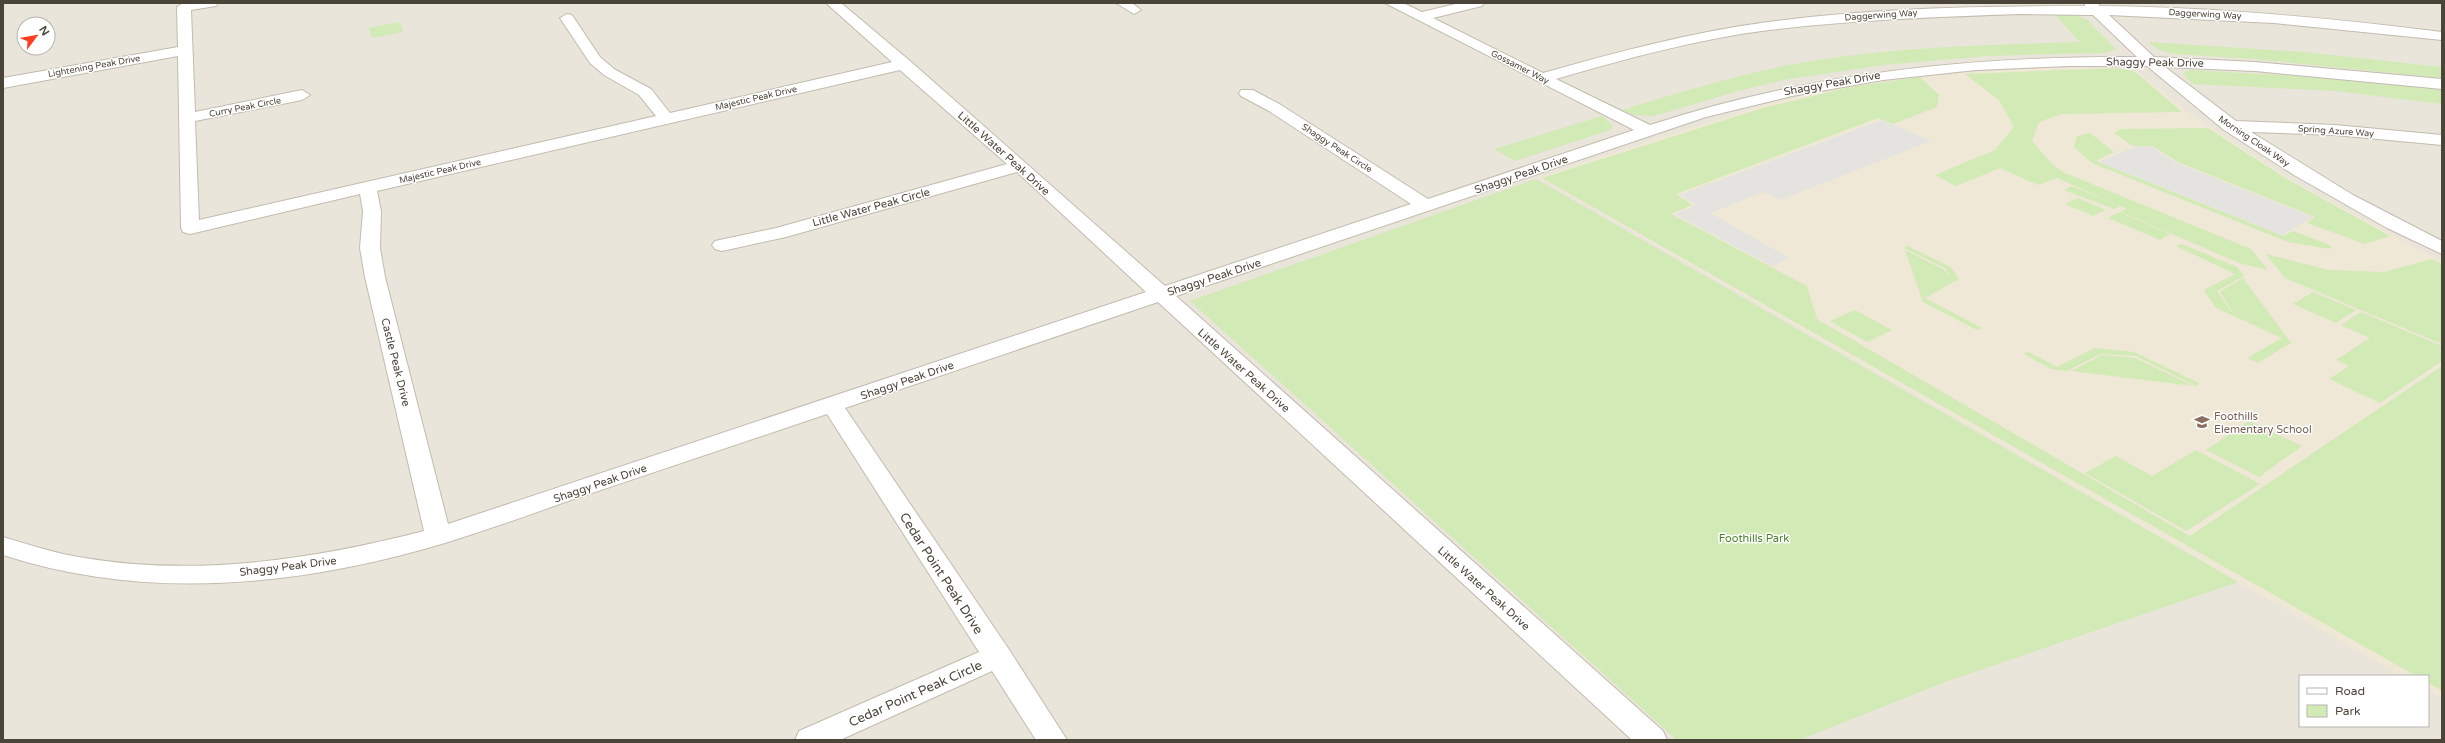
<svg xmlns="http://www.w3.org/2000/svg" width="2445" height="743" font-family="'Varela Round',sans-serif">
	<rect width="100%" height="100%" fill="#f6f3ec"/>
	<path fill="#eae5da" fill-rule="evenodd" d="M 3,3 L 2442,3 L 2442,740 L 3,740 ZM 24,24 L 48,24 L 48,48 L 24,48 ZM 2300,676 L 2428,676 L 2428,726 L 2300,726 Z"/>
	<path fill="#efe8d6" d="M 2044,68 L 2134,69 L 2189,113 L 2291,180 L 2442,262 L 2442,699 L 2428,691 L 2428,676 L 2401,676 L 1538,177 L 1757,107 L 1836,87 L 1944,74 Z"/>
	<g fill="#d2eab5">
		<path d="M 2053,13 L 2070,14 L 2086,19 L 2116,49 L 2105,53 L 1987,56 L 1883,65 L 1789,79 L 1738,91 L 1654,116 L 1634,115 L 1622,110 C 1677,93 1731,77 1788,65 C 1884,47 1982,45 2080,42 Z"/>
		<path d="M 400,22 L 403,32 L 372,38 L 369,28 Z"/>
		<path d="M 2148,42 L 2304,52 L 2442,67 L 2442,78 L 2254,59 L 2175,54 L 2159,50 Z"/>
		<path d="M 2117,68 L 2134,71 L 2182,112 L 2061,114 L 2039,122 L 2032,141 L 2052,164 L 2065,173 L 2251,249 L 2268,270 L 2239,263 L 2121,212 L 2127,209 L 2057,178 L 2038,185 L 2000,168 L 1956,186 L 1935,175 L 1995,150 L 2014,127 L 1999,100 L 1965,74 Z"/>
		<path d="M 2192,70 L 2297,76 L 2442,90 L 2442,104 L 2335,91 L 2193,84 L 2184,75 L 2184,72 Z"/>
		<path d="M 1920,77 L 1939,95 L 1937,107 L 1893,124 L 1878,118 L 1676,194 L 1692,205 L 1671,214 L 1807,286 L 1817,319 L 2190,536 L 2442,366 L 2442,691 L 2428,683 L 2428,676 L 2416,676 L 1542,178 L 1763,108 L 1850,87 Z"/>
		<path d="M 1602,116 L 1613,126 L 1610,130 L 1515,161 L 1494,149 Z"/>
		<path d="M 2208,128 L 2285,178 L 2390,236 L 2365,244 L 2307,223 L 2315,217 L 2178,162 L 2153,146 L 2133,146 L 2114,133 L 2120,129 Z"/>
		<path d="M 2090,133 L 2114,152 L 2096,161 L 2283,236 L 2293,231 L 2332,246 L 2329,249 L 2288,242 L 2092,163 L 2074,147 L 2077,136 Z"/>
		<path d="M 1536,179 L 2238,582 L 1948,681 L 1799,740 L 1677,740 L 1190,301 Z"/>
		<path d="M 2072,186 L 2120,206 L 2114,209 L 2064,190 Z"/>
		<path d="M 2078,198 L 2106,210 L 2093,216 L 2065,204 Z"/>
		<path d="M 2119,212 L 2170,234 L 2160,240 L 2108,218 Z"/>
		<path d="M 2182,244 L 2237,267 L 2244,276 L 2217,291 L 2231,311 L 2259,324 L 2232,311 L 2220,292 L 2243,278 L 2291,343 L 2258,363 L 2247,358 L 2282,338 L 2216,308 L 2204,290 L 2235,274 L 2176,246 Z"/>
		<path d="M 1907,246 L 1951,267 L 1959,279 L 1925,298 L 1982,328 L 1977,330 L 1923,302 L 1905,250 L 1943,269 L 1951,278 L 1945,268 L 1904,248 Z"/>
		<path d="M 2266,254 L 2328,270 L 2384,272 L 2431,259 L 2442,264 L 2442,344 L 2285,278 Z"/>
		<path d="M 2313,292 L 2356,310 L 2336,323 L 2293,304 Z"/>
		<path d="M 1855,310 L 1892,330 L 1867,342 L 1830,321 Z"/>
		<path d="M 2361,312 L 2442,346 L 2442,361 L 2380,403 L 2329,379 L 2349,366 L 2336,360 L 2370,338 L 2341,325 Z"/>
		<path d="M 2095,348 L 2134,352 L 2199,383 L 2196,386 L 2136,356 L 2101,354 L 2067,371 L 2051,369 L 2024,354 L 2028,352 L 2057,367 Z"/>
		<path d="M 2102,355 L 2135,358 L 2194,386 L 2071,371 Z"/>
		<path d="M 2249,421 L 2302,446 L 2259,477 L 2206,450 Z"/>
		<path d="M 2196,450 L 2260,484 L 2186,531 L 2085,473 L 2116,456 L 2152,476 Z"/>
	</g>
	<g fill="#e5e3e0">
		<path d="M 1882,120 L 1931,141 L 1780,200 L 1764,192 L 1710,213 L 1789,258 L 1772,266 L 1675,214 L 1697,205 L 1679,195 Z"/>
		<path d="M 2135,147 L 2152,147 L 2176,163 L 2313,217 L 2282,235 L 2099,162 Z"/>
	</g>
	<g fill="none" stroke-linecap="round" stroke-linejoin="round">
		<g stroke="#c2bbae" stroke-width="2">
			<g id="minor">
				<path d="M 183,3 L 218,3 L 216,6 L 191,10 L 195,112 L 302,90 L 310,95 L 302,100 L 195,121 L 199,220 L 656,116 L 639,95 L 604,75 L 590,63 L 560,18 L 567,14 L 572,15 L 600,57 L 614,69 L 651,89 L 670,113 L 892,62 L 826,3 L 841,3 L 910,61 L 1165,286 L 1411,204 L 1269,111 L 1241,96 L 1239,93 L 1241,90 L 1253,90 L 1281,105 L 1428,199 L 1634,130 L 1385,3 L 1403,3 L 1422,12 L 1460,3 L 1484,3 L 1482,6 L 1433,18 L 1543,73 C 1617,52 1692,32 1768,22 C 1873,8 1979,6 2085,6 L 2085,3 L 2097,3 L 2100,6 C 2214,7 2329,18 2442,32 L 2442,40 L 2274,23 L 2109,15 L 2154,57 L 2255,62 L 2442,79 L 2442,89 L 2255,71 L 2165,67 L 2236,121 L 2335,125 L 2442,135 L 2442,145 L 2335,135 L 2251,132 L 2353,195 L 2442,241 L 2442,254 L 2387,228 L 2294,175 L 2224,130 L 2147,66 L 2069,66 L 1976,70 L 1883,80 L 1792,96 L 1706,117 L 1176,296 L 1663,731 L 1667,740 L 1632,740 L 1158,302 L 845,408 L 1008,648 L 1067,740 L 1036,740 L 992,671 L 840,740 L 795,740 L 799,731 L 979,652 L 827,414 C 741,443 656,472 571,500 C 529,515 487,530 445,543 C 301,586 148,602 3,555 L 3,537 C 30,545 57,554 85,558 C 198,577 315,559 424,531 L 365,277 L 360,248 L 363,211 L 360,194 L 190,234 L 183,232 L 181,228 L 178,56 L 3,88 L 3,78 L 178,47 L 177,7 ZM 2020,14 L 2093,15 L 2137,57 C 1971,56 1808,73 1650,125 L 1556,79 C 1625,59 1697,39 1769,30 C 1852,20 1936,17 2020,14 ZM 900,70 L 1007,164 L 776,228 L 715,241 L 712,245 L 715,249 L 722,251 L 786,237 L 1017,172 L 1146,292 L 448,524 L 385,277 L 380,248 L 381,211 L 377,191 Z"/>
				<path d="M 1116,3 L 1132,3 L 1141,10 L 1134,14 Z"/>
			</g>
		</g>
		<use href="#minor" fill="#fff" fill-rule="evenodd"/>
	</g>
	<defs>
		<g id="school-bare" transform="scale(1.2)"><path d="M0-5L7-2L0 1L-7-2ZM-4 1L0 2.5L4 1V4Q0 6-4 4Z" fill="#8d6e63" stroke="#fff" stroke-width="2.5" paint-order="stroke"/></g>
	</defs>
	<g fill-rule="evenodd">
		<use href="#school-bare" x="2202" y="422"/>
	</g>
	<g text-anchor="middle" stroke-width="3" stroke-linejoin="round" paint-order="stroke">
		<g font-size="9" fill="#4b4439" stroke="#fff">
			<text transform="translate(2205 14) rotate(3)" y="3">Daggerwing Way</text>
			<text transform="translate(1881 15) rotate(-4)" y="3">Daggerwing Way</text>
			<text transform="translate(94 66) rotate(-10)" y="3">Lightening Peak Drive</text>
			<text transform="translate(1520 67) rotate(27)" y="3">Gossamer Way</text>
			<text transform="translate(756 98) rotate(-13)" y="3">Majestic Peak Drive</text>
			<text transform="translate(245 107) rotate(-11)" y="3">Curry Peak Circle</text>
			<text transform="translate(2336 131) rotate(4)" y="3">Spring Azure Way</text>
			<text transform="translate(2254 141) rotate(34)" y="3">Morning Cloak Way</text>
			<text transform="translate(1337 148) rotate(33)" y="3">Shaggy Peak Circle</text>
			<text transform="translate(440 171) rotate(-13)" y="3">Majestic Peak Drive</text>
		</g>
		<g font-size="11" fill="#4b4439" stroke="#fff">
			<text transform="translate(2155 62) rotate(1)" y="4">Shaggy Peak Drive</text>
			<text transform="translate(1832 83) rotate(-10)" y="4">Shaggy Peak Drive</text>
			<text transform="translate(1004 153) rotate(42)" y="4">Little Water Peak Drive</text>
			<text transform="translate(1521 174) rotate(-19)" y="4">Shaggy Peak Drive</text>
			<text transform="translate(871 207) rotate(-15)" y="4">Little Water Peak Circle</text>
			<text transform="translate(1214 277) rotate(-18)" y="4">Shaggy Peak Drive</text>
			<text transform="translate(396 362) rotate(76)" y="4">Castle Peak Drive</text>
			<text transform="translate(1244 370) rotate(42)" y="4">Little Water Peak Drive</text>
			<text transform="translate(907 380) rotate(-19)" y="4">Shaggy Peak Drive</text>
			<text transform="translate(600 483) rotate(-19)" y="4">Shaggy Peak Drive</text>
			<text transform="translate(288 566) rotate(-7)" y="4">Shaggy Peak Drive</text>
			<text transform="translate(1484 588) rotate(42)" y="4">Little Water Peak Drive</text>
		</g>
		<g font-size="11" fill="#785e54" stroke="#fff" text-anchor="start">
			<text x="2214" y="420">Foothills<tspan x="2214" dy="13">Elementary School</tspan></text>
		</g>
		<g font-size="11" fill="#4a7f2a" stroke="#fff">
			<text x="1754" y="542">Foothills Park</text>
		</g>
		<g font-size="13" fill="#4b4439" stroke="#fff">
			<text transform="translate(942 573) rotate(57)" y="5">Cedar Point Peak Drive</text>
			<text transform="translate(915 693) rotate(-24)" y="5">Cedar Point Peak Circle</text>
		</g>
	</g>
	<rect width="2445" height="743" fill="none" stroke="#4b4439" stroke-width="8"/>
	<rect x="2299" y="675" width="130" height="52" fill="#ffffff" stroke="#b7b4b0"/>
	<rect x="2307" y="688" width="20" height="6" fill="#ffffff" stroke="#b7b4b0"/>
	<text x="2335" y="695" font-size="12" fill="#4b4439">Road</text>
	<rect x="2307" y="705" width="20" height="12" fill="#d2eab5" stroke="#b7b4b0"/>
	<text x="2335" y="715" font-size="12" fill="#4b4439">Park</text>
	<g transform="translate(36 36) rotate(58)"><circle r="19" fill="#ffffff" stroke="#b7b4b0"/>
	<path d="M0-3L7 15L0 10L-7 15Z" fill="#fc3f1d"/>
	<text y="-6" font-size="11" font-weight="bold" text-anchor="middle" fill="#4b4439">N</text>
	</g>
</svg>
